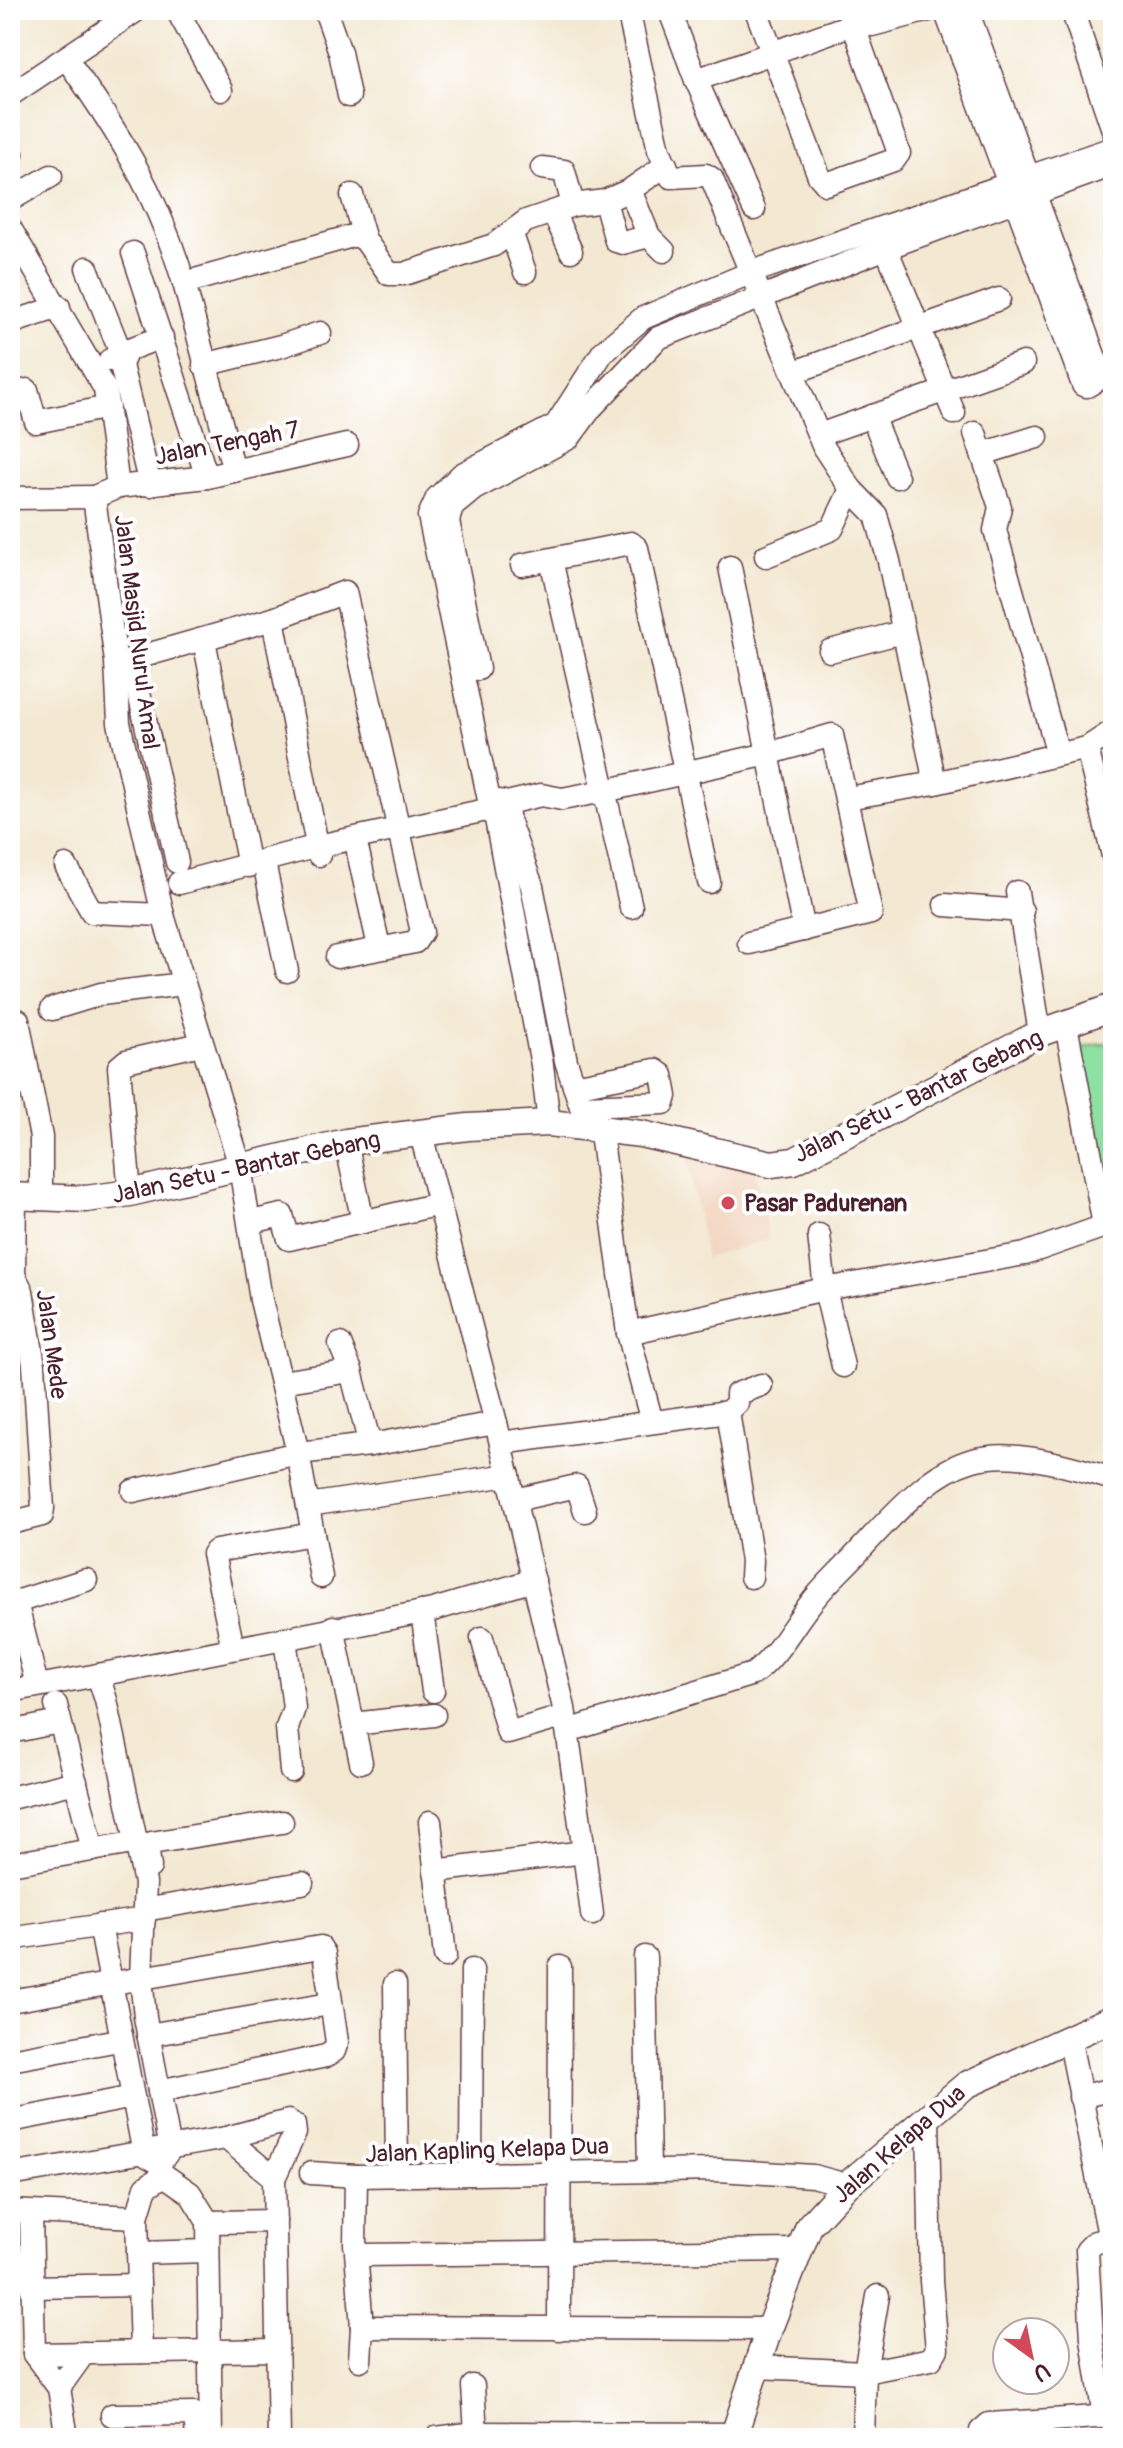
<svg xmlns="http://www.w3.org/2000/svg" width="1123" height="2448" font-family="Pangolin,sans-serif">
	<rect width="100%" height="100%" fill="#fff"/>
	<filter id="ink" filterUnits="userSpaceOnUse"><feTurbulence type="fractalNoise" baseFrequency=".0125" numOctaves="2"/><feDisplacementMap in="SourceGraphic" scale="16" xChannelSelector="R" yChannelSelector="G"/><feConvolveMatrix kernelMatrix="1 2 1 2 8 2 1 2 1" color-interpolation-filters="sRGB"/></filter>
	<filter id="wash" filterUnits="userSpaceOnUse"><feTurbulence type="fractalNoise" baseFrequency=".006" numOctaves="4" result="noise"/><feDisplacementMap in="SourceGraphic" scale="32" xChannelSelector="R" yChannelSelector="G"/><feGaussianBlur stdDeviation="1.8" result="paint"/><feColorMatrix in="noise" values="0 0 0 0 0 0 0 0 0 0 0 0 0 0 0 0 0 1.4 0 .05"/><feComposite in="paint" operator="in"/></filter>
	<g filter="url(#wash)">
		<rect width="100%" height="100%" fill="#f3e8d1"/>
		<g fill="#f2d4be">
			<path d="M 1113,739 L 1113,837 L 1096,754 Z"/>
			<path d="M 687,1157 L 754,1166 L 769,1239 L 706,1258 Z"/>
		</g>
		<path fill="#8de1a3" stroke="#6c8067" stroke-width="2" d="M 1113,1042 L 1113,1203 L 1081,1048 Z"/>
	</g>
	<g filter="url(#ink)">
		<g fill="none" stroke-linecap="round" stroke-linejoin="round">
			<g stroke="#633d44" stroke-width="25">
				<g id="minor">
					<path d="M 177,10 L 221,90"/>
					<path d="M 325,10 L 340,52 L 349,96"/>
					<path d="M 628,10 L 659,150 L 671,177 L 706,175 L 712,179 L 824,448 L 851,489 L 876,515 L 889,561 L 935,783 L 1087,748 L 1113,856"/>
					<path d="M 756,10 L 819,176 L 826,184 L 894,160 L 899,153 L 848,10"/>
					<path d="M 945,10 L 1083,385 L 1087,386 L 1102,377 L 967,10"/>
					<path d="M 1072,10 L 1113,130"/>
					<path d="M 671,14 L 696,80 L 754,209"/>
					<path d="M 66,58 C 119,133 157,193 184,283 L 356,235 L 365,240 L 389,274 L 404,274 L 494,245 L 526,221 L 573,205 L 605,201 L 630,190 L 666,165"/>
					<path d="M 696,80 L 862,21 L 872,25 L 929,10"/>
					<path d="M 10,95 L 137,10"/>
					<path d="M 10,156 L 12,154"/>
					<path d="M 542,168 L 564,171 L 573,205"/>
					<path d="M 630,190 L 649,236"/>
					<path d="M 352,195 L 365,240"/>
					<path d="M 10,200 L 51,176"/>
					<path d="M 605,201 L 616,241 L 623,243 L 649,236 L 664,251"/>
					<path d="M 553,212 L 571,251"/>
					<path d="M 10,228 L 105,389 L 118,487 L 94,497 L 116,662 L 119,723 L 163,915 L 240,1166 L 261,1300 L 298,1453 L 321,1577"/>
					<path d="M 511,232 L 525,272"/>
					<path d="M 886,248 L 954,413"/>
					<path d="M 133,253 L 207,477"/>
					<path d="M 87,268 L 122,356 L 110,360"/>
					<path d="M 184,283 L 234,471"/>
					<path d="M 10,323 L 59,307"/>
					<path d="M 204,365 L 281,346 L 320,333"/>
					<path d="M 800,370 L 999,299"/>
					<path d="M 27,390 L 36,422 L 108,407"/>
					<path d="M 872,416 L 897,477"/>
					<path d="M 830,431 L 1023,363"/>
					<path d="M 975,433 L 1000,507 L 995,530 L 1058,754"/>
					<path d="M 982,454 L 1037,437"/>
					<path d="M 150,485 L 121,365 L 127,350 L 162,337"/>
					<path d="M 118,487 L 207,477 L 347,445"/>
					<path d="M 10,498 L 94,497"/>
					<path d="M 766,556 L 832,529 L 851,489"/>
					<path d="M 551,560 L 631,907"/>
					<path d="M 522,565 L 631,543 L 637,548 L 709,882"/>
					<path d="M 730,567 L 804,930"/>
					<path d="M 273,619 L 319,855"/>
					<path d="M 204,640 L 249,866"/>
					<path d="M 830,651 L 902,632"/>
					<path d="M 478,669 L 448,521 L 452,507 L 474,489 L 569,438 L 591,408 L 658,338 L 886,248 L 1113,165"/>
					<path d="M 1087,748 L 1113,731"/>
					<path d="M 859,796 L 935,783"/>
					<path d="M 507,803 L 541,795 L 562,799 L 604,791 L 768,754 L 832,735 L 871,913 L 749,943"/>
					<path d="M 493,805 L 500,801 L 507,803 L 508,816 L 501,820 L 492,814 L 429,516 L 437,498 L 462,474 L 556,425 L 603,352 L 643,318 L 752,272 L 1113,148"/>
					<path d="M 507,817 L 532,886 L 566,1061 L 587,1125"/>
					<path d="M 496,819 L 542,1065 L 549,1123"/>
					<path d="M 358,852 L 379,947"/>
					<path d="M 177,862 L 132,662 L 136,658 L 273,619 L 345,592 L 422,932 L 415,942 L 337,957"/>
					<path d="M 264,863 L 287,971"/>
					<path d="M 66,866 L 92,912 L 163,915"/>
					<path d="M 179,883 L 318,846 L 491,809"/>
					<path d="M 1017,892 L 1040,1033"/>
					<path d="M 945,905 L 1022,911"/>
					<path d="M 52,1009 L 101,994 L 183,984"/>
					<path d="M 1066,1025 L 1104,1225"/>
					<path d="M 29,1077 L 41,1137 L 41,1197"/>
					<path d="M 574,1086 L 655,1070 L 662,1075 L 666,1096 L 664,1103 L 581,1106"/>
					<path d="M 10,1088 L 29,1077 L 18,1020"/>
					<path d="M 600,1126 L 628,1333 L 652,1422"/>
					<path d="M 421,1134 L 496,1423 L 564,1708 L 584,1852 L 435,1871"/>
					<path d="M 346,1142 L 363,1222"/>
					<path d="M 130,1193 L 119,1067 L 126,1061 L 201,1044"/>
					<path d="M 251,1222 L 282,1215 L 289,1239 L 439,1204"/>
					<path d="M 819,1235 L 825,1289 L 843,1366"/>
					<path d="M 628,1333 L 825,1289 L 1025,1254 L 1113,1223"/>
					<path d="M 281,1382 L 351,1371"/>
					<path d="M 728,1412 L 752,1561 L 751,1577"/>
					<path d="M 501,1443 L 728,1412 L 737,1403 L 737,1394 L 761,1385"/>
					<path d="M 370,1445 L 496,1423"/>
					<path d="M 133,1491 L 298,1453 L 370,1445 L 351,1371 L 340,1344"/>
					<path d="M 515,1500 L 577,1486 L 585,1511"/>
					<path d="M 308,1505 L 509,1475"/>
					<path d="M 10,1523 L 42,1515 L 43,1508 L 34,1365 L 22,1291 L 14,1275 L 15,1196"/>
					<path d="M 422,1612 L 433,1691"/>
					<path d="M 333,1627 L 353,1724 L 434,1715"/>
					<path d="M 285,1638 L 294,1708 L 287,1728 L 291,1771"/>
					<path d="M 482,1638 L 508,1733 L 565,1716"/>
					<path d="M 233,1648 L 213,1554 L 216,1551 L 313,1534"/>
					<path d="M 98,1675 L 433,1610 L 534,1580"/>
					<path d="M 37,1685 L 16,1602 L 86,1580"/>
					<path d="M 10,1691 L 98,1675 L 106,1700 L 145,1883 L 141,1978 L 145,2017 L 170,2149 L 160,2163"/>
					<path d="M 56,1705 L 93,1850"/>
					<path d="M 353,1724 L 361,1762"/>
					<path d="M 568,1731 L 753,1674 C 779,1655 791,1627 811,1603 C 826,1583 845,1567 861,1549 C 954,1447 979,1438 1113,1479"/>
					<path d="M 10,1732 L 59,1722"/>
					<path d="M 10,1798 L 76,1782"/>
					<path d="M 430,1822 L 445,1956"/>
					<path d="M 584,1852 L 592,1914"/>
					<path d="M 10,1864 L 127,1844"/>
					<path d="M 150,1867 L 147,1846 L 151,1843 L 282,1822"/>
					<path d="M 144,1910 L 302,1883"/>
					<path d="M 100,1925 L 144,2154 L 156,2161"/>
					<path d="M 10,1939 L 144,1919"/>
					<path d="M 645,1957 L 649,2171"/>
					<path d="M 395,1984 L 397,2175"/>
					<path d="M 10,2001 L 320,1947 L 324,1953 L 337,2042 L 334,2051 L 326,2056 L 159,2091"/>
					<path d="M 148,2035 L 330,2004"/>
					<path d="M 1069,2037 L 1110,2240"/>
					<path d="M 10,2060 L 119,2040"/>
					<path d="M 1080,2097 L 1113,2089"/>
					<path d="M 10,2121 L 133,2097"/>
					<path d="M 226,2138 L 274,2178 L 279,2438"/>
					<path d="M 311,2173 L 356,2176 L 719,2170 L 813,2176 L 847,2185"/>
					<path d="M 471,2174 L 472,1970"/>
					<path d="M 10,2175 L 226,2138 L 288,2121 L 294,2125 L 295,2133 L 274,2178"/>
					<path d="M 356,2176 L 355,2245 L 360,2255 L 799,2250"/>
					<path d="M 10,2211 L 137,2217"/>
					<path d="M 31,2213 L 34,2354 L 59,2388 L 67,2438"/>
					<path d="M 208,2222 L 211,2438"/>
					<path d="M 356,2252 L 362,2327 L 360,2360"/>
					<path d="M 138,2253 L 208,2251"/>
					<path d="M 31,2287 L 139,2285"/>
					<path d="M 362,2327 L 769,2329"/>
					<path d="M 559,2329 L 560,1967"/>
					<path d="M 141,2352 L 137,2217 L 146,2187 L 164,2175 L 190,2193 L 208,2222 L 275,2221"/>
					<path d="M 34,2354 L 277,2350"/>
					<path d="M 757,2367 L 865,2372 L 878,2296"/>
					<path d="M 473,2386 L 476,2433"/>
					<path d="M 59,2388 L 84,2353"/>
					<path d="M 112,2415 L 195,2414 L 197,2438"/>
					<path d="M 1104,2417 L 1092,2339 L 1087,2250 L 1095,2242 L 1113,2240"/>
					<path d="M 436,2438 L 476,2433 L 736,2434"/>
					<path d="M 863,2438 L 865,2372 L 931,2359 L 937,2349 L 931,2281 L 928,2117"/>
					<path d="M 981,2438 L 981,2431 L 989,2424 L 1113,2416"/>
				</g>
			</g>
			<g stroke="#633d44" stroke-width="29">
				<g id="major">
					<path d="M 10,1196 L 86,1199 L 130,1193 L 346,1142 L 468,1127 L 549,1123 L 641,1134 L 771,1164 L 794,1161 L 1040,1033 L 1113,1007"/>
					<path d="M 733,2438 L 769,2329 L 809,2226 L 847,2185 L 966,2085 L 1113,2018"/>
				</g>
			</g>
			<use href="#minor" stroke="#fff" stroke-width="22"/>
			<use href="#major" stroke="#fff" stroke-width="26"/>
		</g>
	</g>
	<circle fill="#d1495b" stroke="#fff" stroke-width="3" cx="728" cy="1203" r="8"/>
	<g text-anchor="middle" stroke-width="8" stroke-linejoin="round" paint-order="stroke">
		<g font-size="24" fill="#4a1f2b" stroke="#fff">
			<text transform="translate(227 443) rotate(-11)" y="8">Jalan Tengah 7</text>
			<text transform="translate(137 632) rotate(83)" y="8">Jalan Masjid Nurul Amal</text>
			<text transform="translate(918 1096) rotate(-26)" y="8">Jalan Setu - Bantar Gebang</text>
			<text transform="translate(246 1167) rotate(-12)" y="8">Jalan Setu - Bantar Gebang</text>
			<text transform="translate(52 1344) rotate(82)" y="8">Jalan Mede</text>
			<text transform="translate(899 2144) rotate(-41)" y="8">Jalan Kelapa Dua</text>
			<text transform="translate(487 2150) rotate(-2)" y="8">Jalan Kapling Kelapa Dua</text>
		</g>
		<g font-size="24" font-weight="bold" fill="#4a1f2b" stroke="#fff" text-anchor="start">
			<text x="744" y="1211">Pasar Padurenan</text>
		</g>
	</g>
	<rect width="1123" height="2448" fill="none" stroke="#fff" stroke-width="40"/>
	<g transform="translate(1031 2356) rotate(147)"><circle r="38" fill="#ffffff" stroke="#b7a5aa" stroke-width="2"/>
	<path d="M0-6L14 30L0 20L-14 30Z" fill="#d1495b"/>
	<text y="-12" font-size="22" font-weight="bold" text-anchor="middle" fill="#4a1f2b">U</text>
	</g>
</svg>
